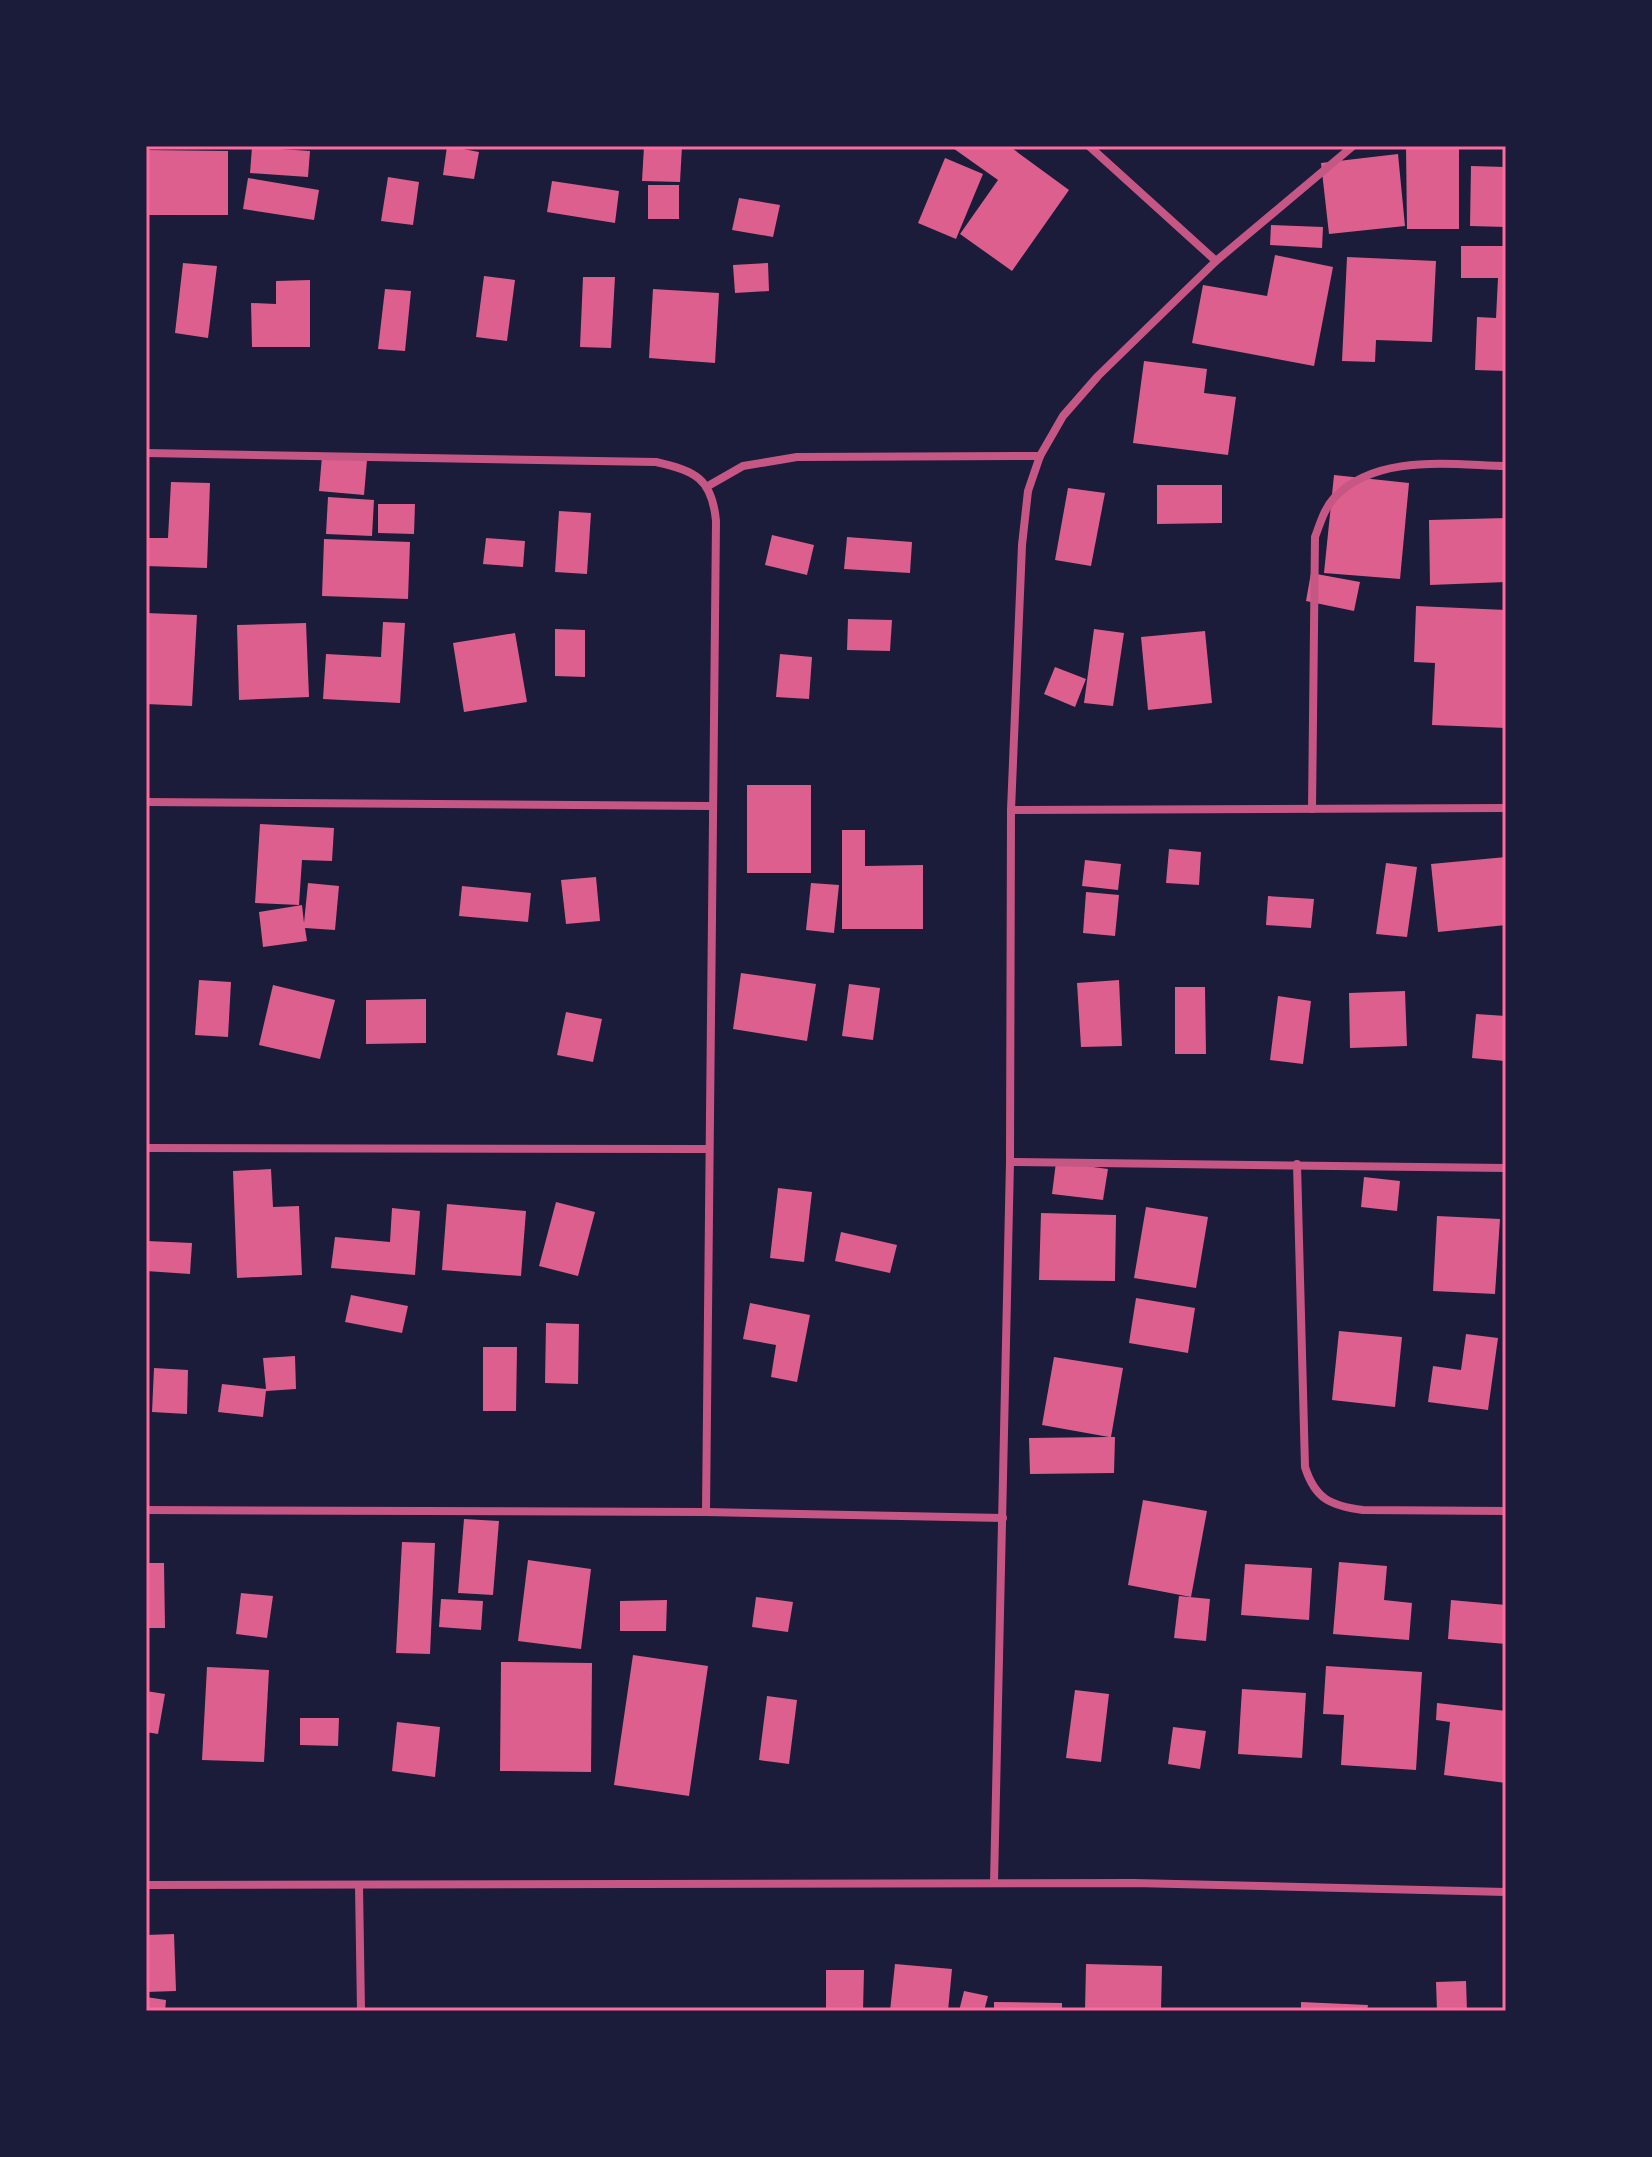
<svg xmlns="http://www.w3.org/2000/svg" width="1652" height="2157" font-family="Quicksand,sans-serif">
	<rect width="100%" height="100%" fill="#1b1b3a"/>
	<g fill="#dd5f8e">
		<path d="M 447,146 L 479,152 L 474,179 L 443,175 Z"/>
		<path d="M 644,146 L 682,146 L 680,182 L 642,181 Z"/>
		<path d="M 950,146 L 1009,146 L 1069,190 L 1012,271 L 960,234 L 998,180 Z"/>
		<path d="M 1406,146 L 1459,146 L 1459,229 L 1407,229 Z"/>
		<path d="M 252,147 L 310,151 L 308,177 L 250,173 Z"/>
		<path d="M 146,150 L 228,151 L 228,215 L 146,215 Z"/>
		<path d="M 1398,154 L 1405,226 L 1329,234 L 1321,163 Z"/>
		<path d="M 945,158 L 983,174 L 956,239 L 918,223 Z"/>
		<path d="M 1471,166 L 1506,167 L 1506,227 L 1470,226 Z"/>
		<path d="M 388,177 L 419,182 L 413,225 L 381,221 Z"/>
		<path d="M 248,178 L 319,190 L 314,220 L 243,209 Z"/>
		<path d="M 552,181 L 619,191 L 615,223 L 547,212 Z"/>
		<rect x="648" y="185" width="31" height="34"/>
		<path d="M 739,198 L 780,205 L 773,237 L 732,230 Z"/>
		<path d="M 1271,225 L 1323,227 L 1322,248 L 1270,245 Z"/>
		<path d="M 1461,246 L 1506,246 L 1506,371 L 1475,370 L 1477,317 L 1496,318 L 1498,278 L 1461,278 Z"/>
		<path d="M 1275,255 L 1333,267 L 1314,366 L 1192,343 L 1203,285 L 1267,296 Z"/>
		<path d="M 1347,257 L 1436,261 L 1432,342 L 1376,340 L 1375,362 L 1342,361 Z"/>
		<path d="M 183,263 L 217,266 L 208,338 L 175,333 Z"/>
		<path d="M 768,263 L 769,291 L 735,293 L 733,265 Z"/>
		<path d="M 484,276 L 515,280 L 507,341 L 476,337 Z"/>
		<path d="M 583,277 L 615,277 L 611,348 L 580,347 Z"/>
		<path d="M 310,280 L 310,347 L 252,347 L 251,303 L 276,304 L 276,281 Z"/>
		<path d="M 385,289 L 411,291 L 405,351 L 378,349 Z"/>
		<path d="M 653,289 L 719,293 L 715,363 L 649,358 Z"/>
		<path d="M 1144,361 L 1207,369 L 1204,393 L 1236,397 L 1228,455 L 1133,443 Z"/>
		<path d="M 322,456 L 367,460 L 364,495 L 319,491 Z"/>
		<path d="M 1334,475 L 1409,483 L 1400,579 L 1324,573 Z"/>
		<path d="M 171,482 L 210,483 L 207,568 L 146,566 L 146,538 L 168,538 Z"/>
		<path d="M 1157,485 L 1222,485 L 1222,523 L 1157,524 Z"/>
		<path d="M 1068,488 L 1105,493 L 1091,566 L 1055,560 Z"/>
		<path d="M 328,497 L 374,500 L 372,536 L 326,534 Z"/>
		<path d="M 378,504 L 415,504 L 414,534 L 378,533 Z"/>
		<path d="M 559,511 L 591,513 L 587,574 L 555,572 Z"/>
		<path d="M 1506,518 L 1506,582 L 1430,585 L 1429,520 Z"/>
		<path d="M 772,535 L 814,545 L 807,575 L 765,565 Z"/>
		<path d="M 847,537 L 912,542 L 910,573 L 844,569 Z"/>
		<path d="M 486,538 L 525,541 L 523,567 L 483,564 Z"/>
		<path d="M 324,539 L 410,542 L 408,599 L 322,596 Z"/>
		<path d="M 1311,573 L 1360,582 L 1354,611 L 1306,601 Z"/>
		<path d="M 1416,606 L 1506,610 L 1506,728 L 1432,725 L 1435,663 L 1414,662 Z"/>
		<path d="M 146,613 L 197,615 L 192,706 L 146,704 Z"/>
		<path d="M 848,619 L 892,620 L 890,651 L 847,650 Z"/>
		<path d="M 383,622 L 405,623 L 400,703 L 323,699 L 326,654 L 381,657 Z"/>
		<path d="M 306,623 L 309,697 L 239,700 L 237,625 Z"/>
		<path d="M 555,629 L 585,630 L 585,677 L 555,676 Z"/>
		<path d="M 1094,629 L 1124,633 L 1113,706 L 1084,703 Z"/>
		<path d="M 1205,631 L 1212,703 L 1148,710 L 1141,637 Z"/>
		<path d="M 515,633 L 527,702 L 464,712 L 453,643 Z"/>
		<path d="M 780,654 L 812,657 L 809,699 L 776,697 Z"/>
		<path d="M 1055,667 L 1086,679 L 1075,707 L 1044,694 Z"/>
		<rect x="747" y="785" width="64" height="88"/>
		<path d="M 260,824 L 334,828 L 332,861 L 302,860 L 299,905 L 255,903 Z"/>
		<path d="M 842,830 L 865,830 L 865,866 L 923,865 L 923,929 L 842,929 Z"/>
		<path d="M 1169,849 L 1201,852 L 1199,885 L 1166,883 Z"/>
		<path d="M 1506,857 L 1506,925 L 1438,932 L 1431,864 Z"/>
		<path d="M 1085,860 L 1121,864 L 1118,890 L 1082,886 Z"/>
		<path d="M 1386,863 L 1417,867 L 1407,937 L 1376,934 Z"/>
		<path d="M 596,877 L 600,921 L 566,924 L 561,880 Z"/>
		<path d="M 308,883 L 339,886 L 335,930 L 305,928 L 307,941 L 263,947 L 259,912 L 302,905 L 304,923 Z"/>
		<path d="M 811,883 L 839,885 L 834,933 L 806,930 Z"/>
		<path d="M 462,886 L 531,893 L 528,922 L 459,916 Z"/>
		<path d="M 1086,892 L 1119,895 L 1115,936 L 1083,933 Z"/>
		<path d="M 1268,896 L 1314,899 L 1311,928 L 1266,925 Z"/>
		<path d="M 741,973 L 816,984 L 807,1041 L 733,1029 Z"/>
		<path d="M 199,980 L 231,982 L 228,1037 L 195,1035 Z"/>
		<path d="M 1119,980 L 1122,1046 L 1081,1047 L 1077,983 Z"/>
		<path d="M 849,984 L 880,988 L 873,1040 L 842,1036 Z"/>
		<path d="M 273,985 L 335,1000 L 320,1059 L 259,1045 Z"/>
		<path d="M 1175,987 L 1205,987 L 1206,1054 L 1175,1054 Z"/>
		<path d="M 1405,991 L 1407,1046 L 1350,1048 L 1349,993 Z"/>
		<path d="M 1278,996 L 1311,1001 L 1303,1064 L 1270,1060 Z"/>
		<path d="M 426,999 L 426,1043 L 366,1044 L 366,1000 Z"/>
		<path d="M 566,1012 L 602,1019 L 593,1062 L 557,1055 Z"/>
		<path d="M 1476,1014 L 1506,1016 L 1505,1061 L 1472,1058 Z"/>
		<path d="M 1056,1162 L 1108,1169 L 1103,1200 L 1052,1194 Z"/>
		<path d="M 271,1169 L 273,1207 L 299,1206 L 302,1275 L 237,1278 L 233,1171 Z"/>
		<path d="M 1364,1177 L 1400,1181 L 1397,1211 L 1361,1207 Z"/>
		<path d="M 778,1188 L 812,1192 L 804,1262 L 770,1258 Z"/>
		<path d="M 556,1202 L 595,1212 L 578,1276 L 539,1266 Z"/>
		<path d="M 447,1204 L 526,1211 L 521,1276 L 442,1270 Z"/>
		<path d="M 1146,1207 L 1208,1217 L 1196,1288 L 1134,1278 Z"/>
		<path d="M 392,1208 L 420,1211 L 415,1275 L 331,1268 L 335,1237 L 390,1242 Z"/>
		<path d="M 1041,1213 L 1116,1215 L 1115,1281 L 1039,1280 Z"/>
		<path d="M 1437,1216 L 1500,1219 L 1495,1294 L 1433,1291 Z"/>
		<path d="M 841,1232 L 897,1245 L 890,1273 L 835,1261 Z"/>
		<path d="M 147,1241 L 192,1243 L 190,1274 L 146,1271 Z"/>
		<path d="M 351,1295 L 408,1306 L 402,1333 L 345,1322 Z"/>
		<path d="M 1136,1298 L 1195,1308 L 1188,1353 L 1129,1343 Z"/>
		<path d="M 750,1303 L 810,1315 L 797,1382 L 771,1377 L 776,1345 L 743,1339 Z"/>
		<path d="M 546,1323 L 579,1324 L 578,1384 L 545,1383 Z"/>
		<path d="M 1339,1331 L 1402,1337 L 1395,1407 L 1332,1400 Z"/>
		<path d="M 1466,1334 L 1498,1338 L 1488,1410 L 1428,1402 L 1433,1366 L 1461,1370 Z"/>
		<path d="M 483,1347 L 517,1347 L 516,1411 L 483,1411 Z"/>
		<path d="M 295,1356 L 296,1389 L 266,1391 L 263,1417 L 218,1412 L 222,1384 L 266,1389 L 263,1358 Z"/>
		<path d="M 1054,1357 L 1123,1368 L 1111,1437 L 1115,1437 L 1114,1473 L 1030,1474 L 1029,1438 L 1109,1437 L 1042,1425 Z"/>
		<path d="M 154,1368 L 188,1370 L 187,1414 L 152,1412 Z"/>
		<path d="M 1143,1500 L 1207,1511 L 1191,1597 L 1128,1585 Z"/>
		<path d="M 464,1519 L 499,1521 L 493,1595 L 458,1593 Z"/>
		<path d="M 402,1542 L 435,1543 L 430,1654 L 396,1653 Z"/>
		<path d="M 528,1560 L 591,1569 L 581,1649 L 518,1641 Z"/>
		<path d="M 1339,1562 L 1387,1566 L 1384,1600 L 1412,1603 L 1409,1640 L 1333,1634 Z"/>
		<path d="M 146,1563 L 164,1563 L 165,1628 L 146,1628 Z"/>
		<path d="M 1245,1564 L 1312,1568 L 1309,1620 L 1241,1615 Z"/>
		<path d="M 241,1593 L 273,1596 L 267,1638 L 236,1634 Z"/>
		<path d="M 1179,1596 L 1210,1599 L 1206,1641 L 1174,1638 Z"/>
		<path d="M 756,1597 L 793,1602 L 788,1632 L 752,1627 Z"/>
		<path d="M 441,1599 L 483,1601 L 481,1630 L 439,1627 Z"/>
		<path d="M 667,1600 L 666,1631 L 620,1631 L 620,1601 Z"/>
		<path d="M 1451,1600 L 1506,1605 L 1506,1644 L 1448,1639 Z"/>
		<path d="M 633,1655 L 708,1666 L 689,1796 L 614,1785 Z"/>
		<path d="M 501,1662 L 592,1663 L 591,1772 L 500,1771 Z"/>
		<path d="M 1326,1666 L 1422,1672 L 1416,1770 L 1341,1765 L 1344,1715 L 1323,1714 Z"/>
		<path d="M 207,1667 L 269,1670 L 264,1762 L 202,1760 Z"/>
		<path d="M 1242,1689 L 1306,1693 L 1302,1758 L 1238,1754 Z"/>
		<path d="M 1075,1690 L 1109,1694 L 1101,1762 L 1066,1758 Z"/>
		<path d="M 146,1691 L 165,1694 L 158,1734 L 146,1732 Z"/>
		<path d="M 767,1696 L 797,1700 L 789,1764 L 759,1760 Z"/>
		<path d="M 1437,1703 L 1506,1711 L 1506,1783 L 1444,1775 L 1450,1722 L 1436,1720 Z"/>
		<path d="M 300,1718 L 339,1718 L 338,1746 L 300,1745 Z"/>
		<path d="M 397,1722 L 440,1727 L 435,1777 L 392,1771 Z"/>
		<path d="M 1173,1727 L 1206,1731 L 1200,1769 L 1168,1764 Z"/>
		<path d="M 174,1934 L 176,1991 L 146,1992 L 146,1935 Z"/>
		<path d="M 895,1964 L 952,1969 L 948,2011 L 890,2011 Z"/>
		<path d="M 1086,1964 L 1162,1966 L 1161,2011 L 1085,2011 Z"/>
		<path d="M 826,1970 L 864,1970 L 863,2011 L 826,2011 Z"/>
		<path d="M 1466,1981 L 1467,2011 L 1437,2011 L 1436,1982 Z"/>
		<path d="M 964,1991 L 988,1996 L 984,2011 L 959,2011 Z"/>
		<path d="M 146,1997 L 166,2000 L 165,2011 L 146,2011 Z"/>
		<path d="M 994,2002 L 1062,2003 L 1062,2011 L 994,2011 Z"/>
		<path d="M 1301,2002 L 1368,2005 L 1367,2011 L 1301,2011 Z"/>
	</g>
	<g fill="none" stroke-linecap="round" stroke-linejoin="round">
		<g stroke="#c65784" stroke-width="8">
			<path d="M 1089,146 L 1216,261"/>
			<path d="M 146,453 L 656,462 C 695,471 712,478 716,521 L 706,1512"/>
			<path d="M 708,486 L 743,466 L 797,457 L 1040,456"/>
			<path d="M 146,802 L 712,806"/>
			<path d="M 1312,809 L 1315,537 C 1320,524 1324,509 1334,498 C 1376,453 1451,465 1506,466"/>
			<path d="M 1011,810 L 1506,808"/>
			<path d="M 146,1148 L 708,1149"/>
			<path d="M 1010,1162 L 1506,1168"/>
			<path d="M 1297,1164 L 1305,1467 C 1315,1499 1331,1506 1363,1510 L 1506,1511"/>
			<path d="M 146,1510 L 706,1512 L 1003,1518"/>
			<path d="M 994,1883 L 1010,1162 L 1011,810 L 1022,545 L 1028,491 L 1040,456 L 1063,416 L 1098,376 L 1216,261 L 1353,146"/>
			<path d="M 146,1885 L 1134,1883 L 1506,1892"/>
			<path d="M 359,1886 L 361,2011"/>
		</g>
	</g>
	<rect width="1652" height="2157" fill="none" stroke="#1b1b3a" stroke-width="296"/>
	<rect x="148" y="148" width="1356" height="1861" fill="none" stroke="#ff6b9d" stroke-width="3"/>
</svg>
